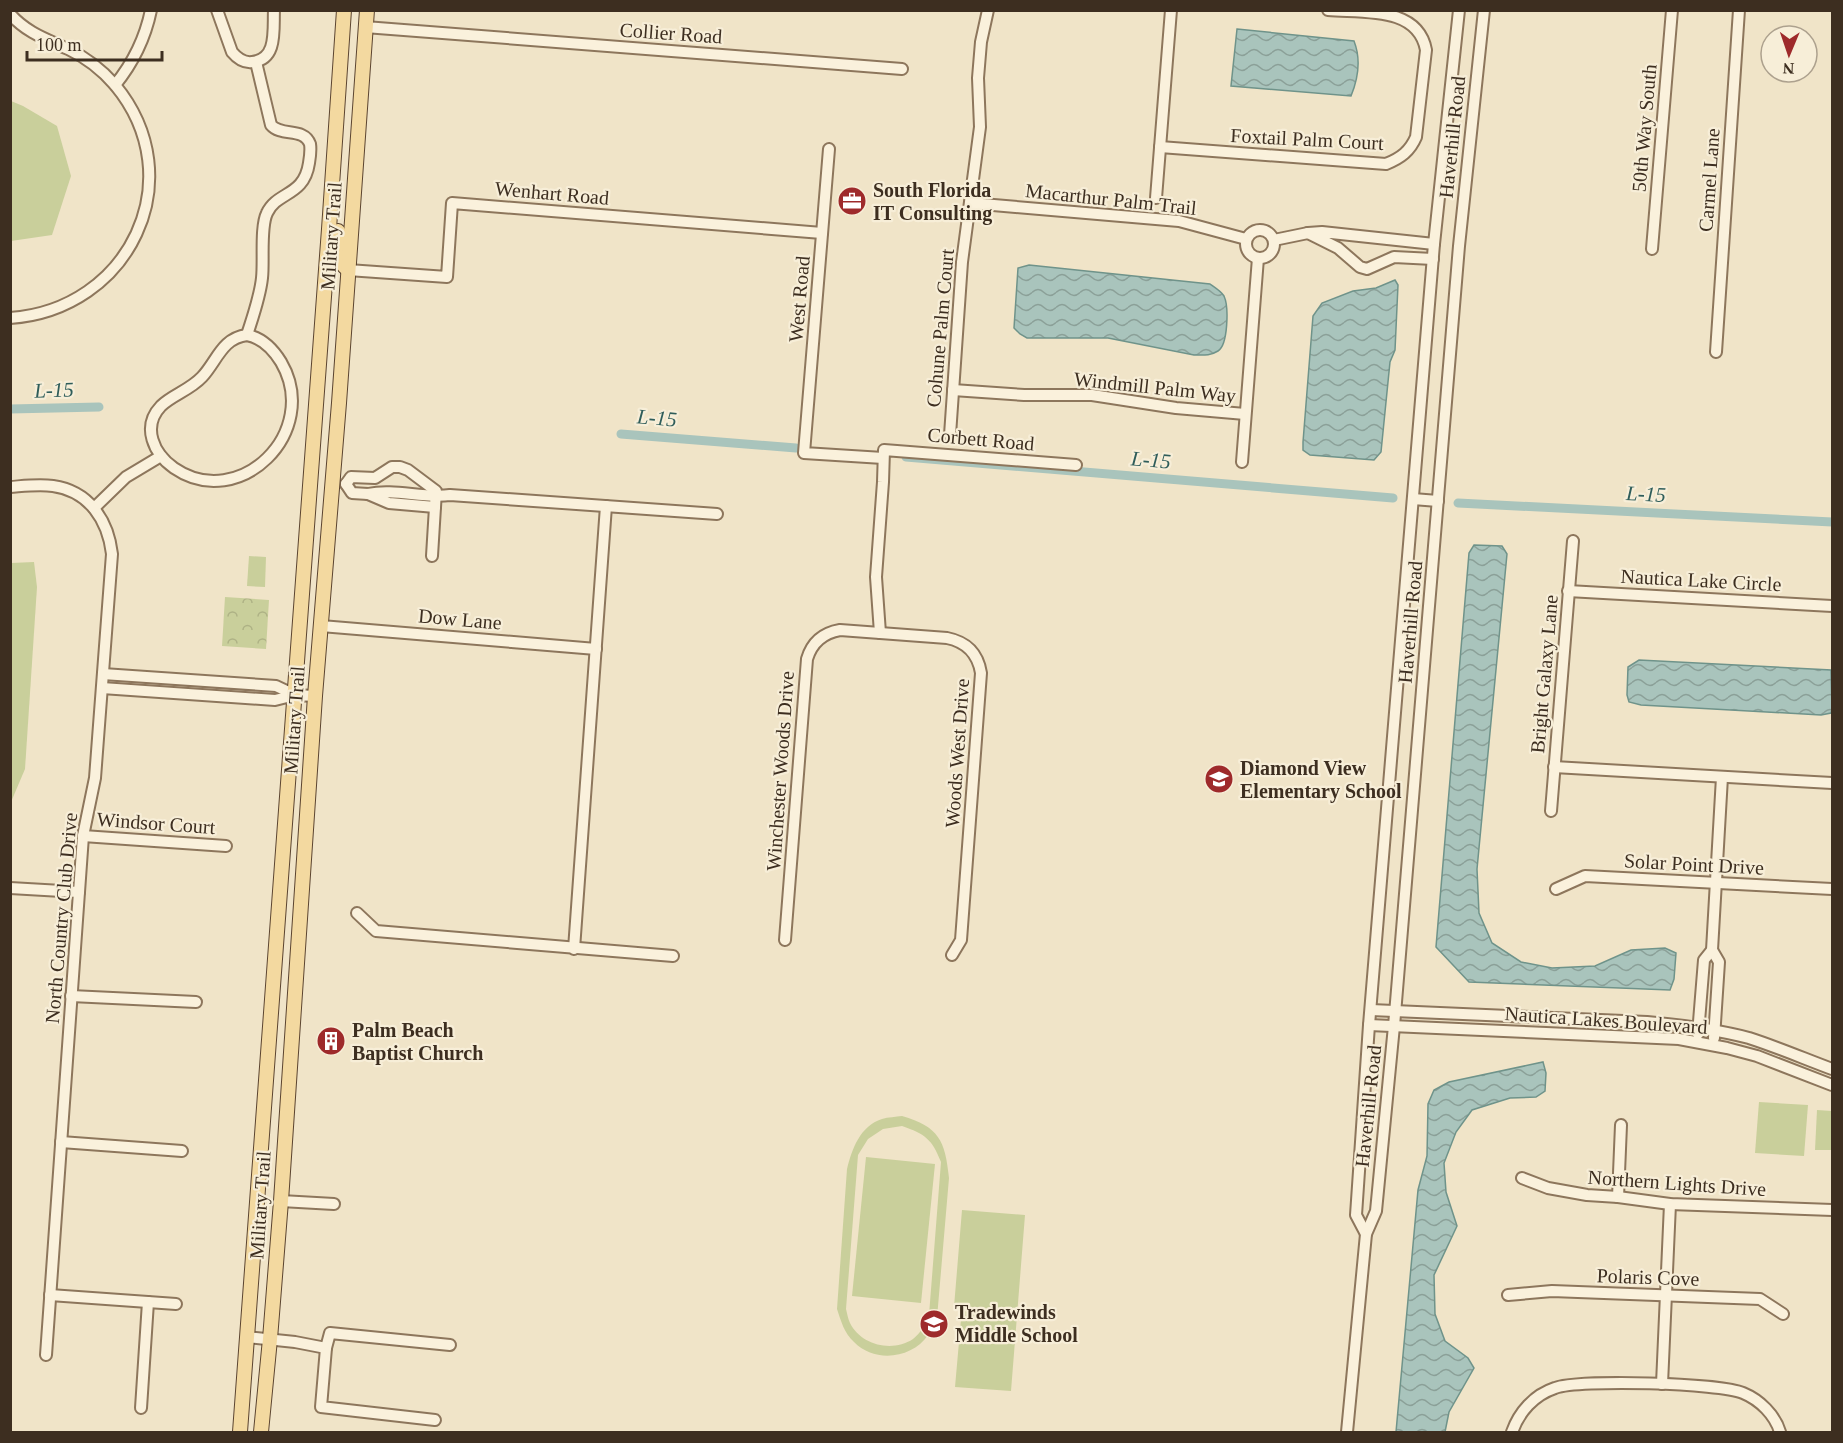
<svg xmlns="http://www.w3.org/2000/svg" width="1843" height="1443" font-family="Georgia,serif">
	<defs>
		<pattern id="park-crowns" width="20" height="18" patternUnits="userSpaceOnUse" patternTransform="scale(1.5)"><rect width="20" height="18" fill="#c9cf9b"/><path d="M2 6a3 3 0 1 1 6 0M12 15a3 3 0 1 1 6 0" fill="none" stroke="#aeb285"/></pattern>
		<pattern id="water-waves" width="16" height="10" patternUnits="userSpaceOnUse" patternTransform="scale(1.5)"><rect width="16" height="10" fill="#a9c4bc"/><path d="M0 5q4-4 8 0t8 0" fill="none" stroke="#8ba098"/></pattern>
	</defs>
	<rect width="100%" height="100%" fill="#f0e4c8"/>
	<g fill="#c9cf9b" fill-rule="evenodd">
		<path d="M 11,101 L 23,106 L 57,126 L 71,176 L 52,235 L 11,241 Z"/>
		<path d="M 249,556 L 266,557 L 265,587 L 247,586 Z"/>
		<path d="M 34,562 L 37,587 L 25,769 L 11,802 L 11,563 Z"/>
		<path d="M 1759,1102 L 1808,1105 L 1804,1156 L 1755,1153 Z"/>
		<path d="M 1817,1110 L 1832,1111 L 1832,1150 L 1815,1150 Z"/>
		<path d="M 902,1116 C 939,1127 945,1140 949,1178 L 937,1318 C 934,1323 932,1330 928,1335 C 912,1359 874,1363 854,1342 C 844,1333 841,1321 837,1309 L 847,1169 C 852,1149 860,1126 882,1119 C 888,1117 896,1117 902,1116 ZM 902,1126 C 925,1134 932,1139 941,1162 L 929,1315 C 925,1324 921,1333 913,1339 C 892,1353 861,1345 850,1323 C 848,1319 847,1313 846,1309 L 858,1155 L 868,1139 L 883,1129 Z"/>
		<path d="M 866,1157 L 935,1164 L 921,1303 L 852,1296 Z"/>
		<path d="M 962,1210 L 1025,1215 L 1011,1391 L 955,1387 L 962,1308 L 954,1307 Z"/>
	</g>
	<path fill="url(#park-crowns)" d="M 225,597 L 269,600 L 266,649 L 222,646 Z"/>
	<g fill="url(#water-waves)" stroke="#6f938a" stroke-width="1.5">
		<path d="M 1237,29 L 1354,41 C 1361,59 1358,79 1351,96 L 1231,86 Z"/>
		<path d="M 1029,265 L 1210,284 C 1214,287 1221,291 1224,296 C 1229,307 1228,345 1218,351 C 1210,356 1203,355 1194,355 L 1108,338 L 1027,338 L 1020,334 L 1014,328 L 1018,268 Z"/>
		<path d="M 1395,280 L 1398,285 L 1395,350 L 1390,362 L 1381,452 L 1374,460 L 1310,455 L 1303,450 L 1303,442 L 1313,316 L 1322,303 L 1353,291 L 1376,288 Z"/>
		<path d="M 1474,545 L 1502,546 L 1507,554 L 1477,869 L 1479,913 L 1492,943 L 1521,962 L 1552,968 L 1595,966 L 1631,950 L 1665,948 L 1676,953 L 1674,979 L 1670,990 L 1469,982 L 1436,947 L 1469,553 Z"/>
		<path d="M 1639,660 L 1831,670 L 1832,710 L 1831,713 L 1821,715 L 1641,705 L 1629,702 L 1627,695 L 1628,667 Z"/>
		<path d="M 1543,1062 L 1546,1073 L 1545,1091 L 1536,1097 L 1510,1098 L 1472,1110 L 1456,1132 L 1444,1163 L 1446,1192 L 1457,1226 L 1434,1275 L 1435,1314 L 1445,1341 L 1468,1358 L 1474,1368 L 1449,1412 L 1445,1432 L 1396,1432 L 1418,1190 L 1427,1156 L 1428,1104 L 1434,1090 L 1449,1082 Z"/>
	</g>
	<g fill="none" stroke-linecap="round" stroke-linejoin="round">
		<g stroke="#a9c4bc" stroke-width="9">
			<path d="M 10,409 L 99,407"/>
			<path d="M 621,434 L 796,448"/>
			<path d="M 906,457 L 1393,498"/>
			<path d="M 1458,503 L 1832,522"/>
		</g>
		<g stroke="#8d765c" stroke-width="14">
			<g id="minor">
				<path d="M 217,10 L 232,52 C 237,58 244,63 252,62 C 278,60 273,29 274,10"/>
				<path d="M 10,14 C 27,33 46,39 68,49 C 85,57 102,70 115,85 C 193,179 129,310 10,318"/>
				<path d="M 365,27 L 902,69"/>
				<path d="M 115,85 C 133,63 145,39 151,10"/>
				<path d="M 1160,147 L 1386,164 C 1401,158 1410,151 1416,137 L 1426,50 C 1418,6 1363,13 1328,10"/>
				<path d="M 829,149 L 804,453 L 883,458"/>
				<path d="M 1156,198 L 1171,10"/>
				<path d="M 970,203 L 1179,221 L 1246,239"/>
				<circle cx="1260" cy="244" r="14"/>
				<path d="M 1274,240 L 1308,233"/>
				<path d="M 1652,249 L 1672,10"/>
				<path d="M 1433,259 L 1394,257 L 1367,269 L 1360,267 L 1338,248 L 1308,233 L 1322,232 L 1434,244"/>
				<path d="M 348,270 L 447,277 L 452,203 L 822,233"/>
				<path d="M 247,335 C 263,338 273,349 281,362 C 322,432 239,513 174,468 C 154,454 141,427 161,406 C 172,395 190,390 202,377 C 217,361 222,338 247,335 Z"/>
				<path d="M 247,335 C 253,316 260,297 262,278 C 264,261 260,227 267,213 C 277,191 304,197 309,163 C 310,157 311,150 310,144 C 304,127 281,137 271,125 L 256,62"/>
				<path d="M 1716,352 L 1739,10"/>
				<path d="M 953,390 L 1024,395 L 1092,395 L 1176,408 L 1245,414"/>
				<path d="M 950,435 L 962,262 L 980,127 L 978,78 L 981,42 L 988,10"/>
				<path d="M 1242,462 L 1258,258"/>
				<path d="M 346,484 L 351,477 L 375,478 L 392,467 L 400,467 L 408,470 L 436,491 L 432,556"/>
				<path d="M 346,484 L 352,493 L 368,494 L 389,503 L 435,507"/>
				<path d="M 10,487 C 24,486 39,484 53,486 C 89,491 108,520 112,554 L 95,778 L 83,836 L 46,1355"/>
				<path d="M 368,494 C 395,488 423,499 450,495 L 717,514"/>
				<path d="M 1413,499 L 1438,501"/>
				<path d="M 94,508 L 126,477 L 161,456"/>
				<path d="M 1568,591 L 1832,606"/>
				<path d="M 321,626 L 596,649"/>
				<path d="M 880,633 L 876,577 L 883,482 L 884,450 L 1076,465"/>
				<path d="M 103,674 L 276,686 L 295,695"/>
				<path d="M 102,688 L 275,700 L 295,695 L 315,696"/>
				<path d="M 1554,767 L 1832,783"/>
				<path d="M 1551,811 L 1573,541"/>
				<path d="M 83,836 L 226,846"/>
				<path d="M 10,888 L 79,892"/>
				<path d="M 1556,889 L 1585,876 L 1832,889"/>
				<path d="M 357,913 L 376,931 L 673,956"/>
				<path d="M 785,940 L 807,659 C 812,642 823,633 840,630 L 947,638 C 967,642 978,654 981,673 L 961,940 L 952,955"/>
				<path d="M 574,949 L 606,506"/>
				<path d="M 1712,950 L 1719,962 L 1714,1038"/>
				<path d="M 71,996 L 196,1002"/>
				<path d="M 1371,1010 L 1647,1022 C 1681,1025 1715,1029 1749,1038 C 1777,1047 1805,1059 1832,1069"/>
				<path d="M 1369,1025 L 1679,1039 L 1727,1048 L 1757,1056 L 1832,1085"/>
				<path d="M 1698,1034 L 1704,960 L 1712,950 L 1722,777"/>
				<path d="M 61,1142 L 182,1151"/>
				<path d="M 1522,1178 L 1548,1188 L 1587,1195 L 1618,1197 L 1670,1204 L 1832,1210"/>
				<path d="M 1618,1197 L 1621,1125"/>
				<path d="M 281,1201 L 334,1204"/>
				<path d="M 1366,1234 L 1356,1215 L 1369,1025 L 1434,244 L 1459,10"/>
				<path d="M 50,1295 L 176,1304"/>
				<path d="M 1508,1295 L 1552,1291 L 1760,1299 L 1783,1314"/>
				<path d="M 247,1337 L 295,1342 L 326,1348"/>
				<path d="M 1662,1384 L 1670,1204"/>
				<path d="M 141,1408 L 148,1302"/>
				<path d="M 435,1420 L 321,1407 L 326,1348 L 330,1333 L 450,1345"/>
				<path d="M 1347,1432 L 1366,1234 L 1376,1211 L 1394,1026 L 1459,246 L 1484,10"/>
				<path d="M 1512,1432 C 1519,1412 1534,1395 1555,1388 C 1579,1379 1720,1383 1743,1393 C 1760,1400 1775,1415 1780,1432"/>
			</g>
		</g>
		<g stroke="#5b4430" stroke-width="16">
			<g id="major">
				<path d="M 338,231 C 337,246 335,259 348,270"/>
				<path d="M 240,1432 L 329,229 L 344,10"/>
				<path d="M 261,1432 L 270,1339 L 281,1201 L 315,696 L 339,403 L 367,10"/>
			</g>
		</g>
		<use href="#minor" stroke="#faf1dc" stroke-width="10"/>
		<use href="#major" stroke="#f3d9a0" stroke-width="14"/>
	</g>
	<defs>
		<g id="office-disc" transform="scale(1.5)"><circle r="9.5" fill="#9e2a2b" stroke="#f7eed8"/><path d="M-6-3h4V-5.5h4V-3h4V5H-6ZM-1-4.5V-3h2v-1.5ZM-6 0V1H6V0Z" fill="#fff"/></g>
		<g id="school-disc" transform="scale(1.5)"><circle r="9.5" fill="#9e2a2b" stroke="#f7eed8"/><path d="M0-5L7-2L0 1L-7-2ZM-4 1L0 2.5L4 1V4Q0 6-4 4Z" fill="#fff"/></g>
		<g id="building-disc" transform="scale(1.5)"><circle r="9.5" fill="#9e2a2b" stroke="#f7eed8"/><path d="M-4-6H4V6H1V3H-1V6H-4ZM-2.5-4.3h1.7v1.8h-1.7ZM.8-4.3h1.7v1.8H.8ZM-2.5-1h1.7V.8h-1.7ZM.8-1h1.7V.8H.8Z" fill="#fff"/></g>
	</defs>
	<g fill-rule="evenodd">
		<use href="#office-disc" x="852" y="201"/>
		<use href="#school-disc" x="1219" y="779"/>
		<use href="#building-disc" x="331" y="1041"/>
		<use href="#school-disc" x="934" y="1324"/>
	</g>
	<g text-anchor="middle" stroke-width="4.5" stroke-linejoin="round" paint-order="stroke">
		<g font-size="20" fill="#3d2e20" stroke="#f7eed8">
			<text transform="translate(671 33) rotate(4)" y="7">Collier Road</text>
			<text transform="translate(1644 128) rotate(-85)" y="7">50th Way South</text>
			<text transform="translate(1452 137) rotate(-84)" y="7">Haverhill Road</text>
			<text transform="translate(1307 139) rotate(3)" y="7">Foxtail Palm Court</text>
			<text transform="translate(1709 180) rotate(-86)" y="7">Carmel Lane</text>
			<text transform="translate(552 193) rotate(5)" y="7">Wenhart Road</text>
			<text transform="translate(1111 199) rotate(6)" y="7">Macarthur Palm Trail</text>
			<text transform="translate(331 236) rotate(-86)" y="7">Military Trail</text>
			<text transform="translate(799 299) rotate(-85)" y="7">West Road</text>
			<text transform="translate(940 328) rotate(-85)" y="7">Cohune Palm Court</text>
			<text transform="translate(1155 387) rotate(6)" y="7">Windmill Palm Way</text>
			<text transform="translate(981 439) rotate(5)" y="7">Corbett Road</text>
			<text transform="translate(1701 580) rotate(3)" y="7">Nautica Lake Circle</text>
			<text transform="translate(460 619) rotate(5)" y="7">Dow Lane</text>
			<text transform="translate(1410 622) rotate(-85)" y="7">Haverhill Road</text>
			<text transform="translate(1544 674) rotate(-85)" y="7">Bright Galaxy Lane</text>
			<text transform="translate(294 720) rotate(-86)" y="7">Military Trail</text>
			<text transform="translate(957 753) rotate(-86)" y="7">Woods West Drive</text>
			<text transform="translate(780 771) rotate(-86)" y="7">Winchester Woods Drive</text>
			<text transform="translate(156 823) rotate(4)" y="7">Windsor Court</text>
			<text transform="translate(1694 864) rotate(3)" y="7">Solar Point Drive</text>
			<text transform="translate(61 918) rotate(-85)" y="7">North Country Club Drive</text>
			<text transform="translate(1606 1020) rotate(4)" y="7">Nautica Lakes Boulevard</text>
			<text transform="translate(1368 1106) rotate(-84)" y="7">Haverhill Road</text>
			<text transform="translate(1677 1183) rotate(4)" y="7">Northern Lights Drive</text>
			<text transform="translate(260 1205) rotate(-86)" y="7">Military Trail</text>
			<text transform="translate(1648 1277) rotate(2)" y="7">Polaris Cove</text>
		</g>
		<g font-size="20" font-weight="bold" fill="#3d2e20" stroke="#f7eed8" text-anchor="start">
			<text x="873" y="197">South Florida<tspan x="873" dy="23">IT Consulting</tspan></text>
			<text x="1240" y="775">Diamond View<tspan x="1240" dy="23">Elementary School</tspan></text>
			<text x="352" y="1037">Palm Beach<tspan x="352" dy="23">Baptist Church</tspan></text>
			<text x="955" y="1319">Tradewinds<tspan x="955" dy="23">Middle School</tspan></text>
		</g>
		<g font-size="21" font-style="italic" fill="#2f5d5a" stroke="#f7eed8">
			<text transform="translate(54 390) rotate(-2)" y="7">L-15</text>
			<text transform="translate(657 418) rotate(5)" y="7">L-15</text>
			<text transform="translate(1151 460) rotate(5)" y="7">L-15</text>
			<text transform="translate(1646 494) rotate(3)" y="7">L-15</text>
		</g>
	</g>
	<rect width="1843" height="1443" fill="none" stroke="#3d2e20" stroke-width="24"/>
	<g transform="translate(1789 54) rotate(182)"><circle r="28" fill="#f7eed8" stroke="#ada18e" stroke-width="1.5"/>
	<path d="M0-4.5L10 22L0 15L-10 22Z" fill="#9e2a2b"/>
	<text y="-9" font-size="16" font-weight="bold" text-anchor="middle" fill="#3d2e20">N</text>
	</g>
	<path d="M27 51v9h135v-9" fill="none" stroke="#3d2e20" stroke-width="3"/>
	<text x="36" y="51" font-size="18" fill="#3d2e20" stroke="#f7eed8" stroke-width="4.5" paint-order="stroke">100 m</text>
</svg>
